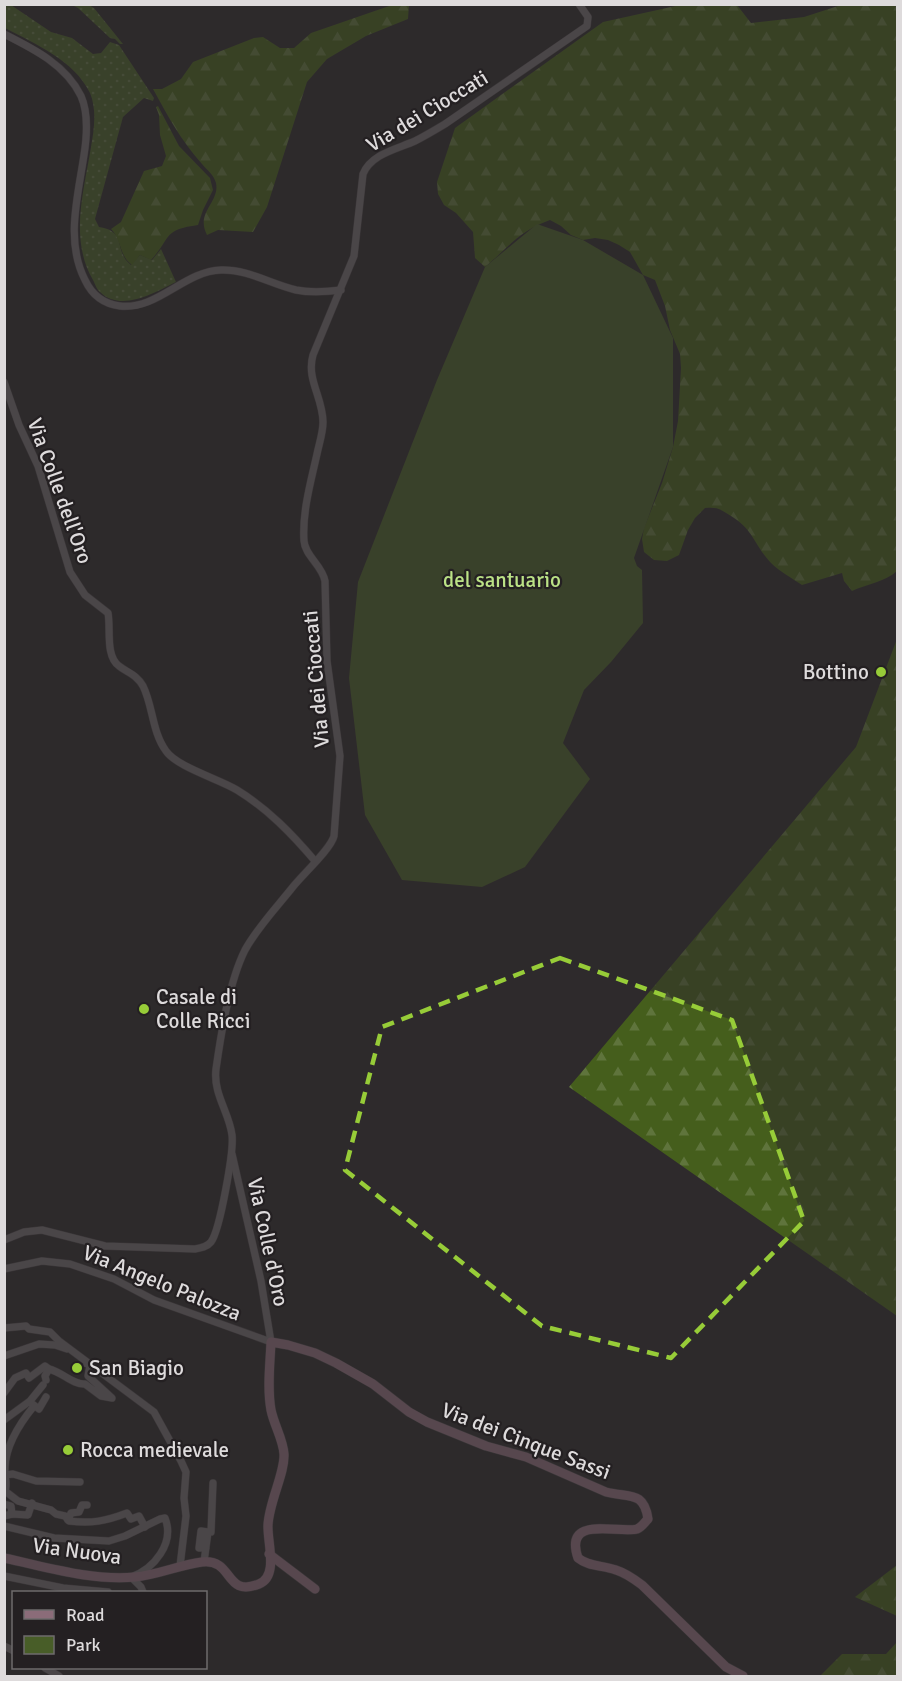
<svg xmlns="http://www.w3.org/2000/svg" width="902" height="1681" font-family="Signika,sans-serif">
	<defs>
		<pattern id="grass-dots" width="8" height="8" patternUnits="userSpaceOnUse" patternTransform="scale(1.5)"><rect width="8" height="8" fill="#485d28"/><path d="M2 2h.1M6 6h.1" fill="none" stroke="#627447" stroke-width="1.8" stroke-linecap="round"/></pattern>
		<pattern id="forest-firs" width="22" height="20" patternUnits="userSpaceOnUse" patternTransform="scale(1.5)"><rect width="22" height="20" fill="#455e1c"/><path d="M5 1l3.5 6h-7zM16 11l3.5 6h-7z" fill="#5f743c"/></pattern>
	</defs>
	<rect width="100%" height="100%" fill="#2e2a2c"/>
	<g fill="url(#grass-dots)">
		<path d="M 4,5 L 11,5 L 51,32 L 72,38 L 93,54 L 101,53 L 110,42 L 119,45 L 154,98 L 153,101 L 144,98 L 123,117 L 95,219 L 99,227 C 128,231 113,251 131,265 L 140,255 L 152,260 L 161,249 L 176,282 C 156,292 121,313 100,292 C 97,290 95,284 93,280 C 69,239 84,191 91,147 C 94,130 97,110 90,93 C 74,60 35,44 5,28 Z"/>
		<path d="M 72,5 L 89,5 L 94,8 L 123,44 L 120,44 L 115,39 L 110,38 L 78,8 Z"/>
	</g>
	<g fill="url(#forest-firs)">
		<path d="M 392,5 L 409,5 L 408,19 L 366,36 L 327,59 L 307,82 L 267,207 L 253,232 L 218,230 L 207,235 C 195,212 220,203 216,183 C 214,175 207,170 202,164 C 180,139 169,118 153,89 L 162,89 L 181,79 L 193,62 L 254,38 L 263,37 L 280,48 L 294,48 L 311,33 Z"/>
		<path d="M 680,5 L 737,5 L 751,23 L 804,17 L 841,5 L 898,6 L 897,571 C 885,582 867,584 852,591 L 844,581 L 842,573 L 802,585 C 792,578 780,572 771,563 C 754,545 754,530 731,516 C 719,509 719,507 705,508 L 695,518 L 688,530 L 679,555 L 667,561 L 654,560 L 644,552 L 642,539 L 644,528 L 662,483 L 673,447 L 678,421 L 681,368 L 680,354 L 670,330 L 665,306 L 655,280 L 643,275 L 630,252 L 619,245 L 608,240 L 595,238 L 583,240 L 571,235 L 561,226 L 550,220 C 519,231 509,247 485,267 L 475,258 L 473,232 L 456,213 L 444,205 L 438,194 L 437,182 L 455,128 L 603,22 Z"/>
		<path d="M 158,106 L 179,146 L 210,178 L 213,190 L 203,210 L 198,225 C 162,230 172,237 151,260 L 140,255 L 132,265 C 119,256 122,240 111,229 L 121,222 L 144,171 L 162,166 L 166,156 L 160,135 L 159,115 L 156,107 Z"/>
		<path d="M 897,639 L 897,1316 L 569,1087 L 856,747 Z"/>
		<path d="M 897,1565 L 897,1616 L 855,1597 Z"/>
		<path d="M 897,1642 L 897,1676 L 821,1675 L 842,1654 L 886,1654 Z"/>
	</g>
	<path fill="#485d28" d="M 537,224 L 583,240 L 643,275 L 673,338 L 673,447 L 634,558 L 637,566 L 642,570 L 643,623 L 611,662 L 584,690 L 563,743 L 590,779 L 525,867 L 482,887 L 402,880 L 365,815 L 349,678 L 358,582 L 437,380 L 485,267 Z"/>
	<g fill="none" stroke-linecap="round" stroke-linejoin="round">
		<g stroke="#4a4748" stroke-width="8">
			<g id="street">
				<path d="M 4,34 C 34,49 66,65 81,96 C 89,114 87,136 84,155 C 78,196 65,241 85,280 C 92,295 104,304 120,306 C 158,310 184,271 221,270 C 247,269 271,284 296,290 C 311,293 326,292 341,290"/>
				<path d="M 4,382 L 19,425 L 38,466 L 70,572 L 85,595 L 108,613 C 111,628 105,656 119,666 C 128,673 137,675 143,686 C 153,706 152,732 166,751 C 177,767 219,779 237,790 C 268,809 292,834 315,861"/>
				<path d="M 4,1240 L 24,1232 L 42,1230 L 105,1246 L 195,1249 C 201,1248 207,1247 211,1242 C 220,1230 234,1151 232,1135 C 229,1112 213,1094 216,1069 C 221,1034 229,982 245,950 C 257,928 276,908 292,888 C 302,875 331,849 334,836 L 340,756 L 327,661 L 325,581 C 322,565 305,556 304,541 C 302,512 311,481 317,454 C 319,444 323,433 323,422 C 323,398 306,379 313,355 L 354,256 L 363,174 C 371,154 397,149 415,141 C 425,136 435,130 445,124 L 587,26 L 588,17 L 579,4"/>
				<path d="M 4,1269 L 42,1261 L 70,1264 L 114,1279 L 154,1300 L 271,1342 L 261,1281 L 232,1154"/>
				<path d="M 4,1328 L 26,1326 L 29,1329 L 50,1332 L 59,1341 L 154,1412 L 181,1461 L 186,1472 L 184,1498 L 186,1516 L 180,1566"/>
				<path d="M 4,1356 L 39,1344 L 55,1345 L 67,1349"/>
				<path d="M 49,1369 C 62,1372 73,1385 85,1384 L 101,1396 L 112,1398 L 88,1376 L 90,1365 L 87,1364"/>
				<path d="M 4,1393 L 15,1378 L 26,1373 L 29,1378 L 45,1366 L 49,1369 L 45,1376 L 46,1380"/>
				<path d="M 31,1403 L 39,1409 L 46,1397"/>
				<path d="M 4,1420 L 30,1401 L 43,1385"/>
				<path d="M 5,1475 L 13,1474 L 36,1481 L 80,1482"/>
				<path d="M 5,1491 L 18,1501 L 51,1510 L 56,1514 L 65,1516 L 69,1521 C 91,1524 106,1521 127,1513 L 131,1519 L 139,1516 L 145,1527"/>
				<path d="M 5,1491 C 8,1483 4,1476 5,1467 C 6,1445 20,1423 34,1406"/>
				<path d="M 4,1504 L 11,1506 L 12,1514"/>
				<path d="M 4,1516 L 12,1514 L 28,1515 L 32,1503"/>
				<path d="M 68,1520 L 71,1513 L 79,1512 L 82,1505 L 87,1505"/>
				<path d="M 4,1526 L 54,1538 L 109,1541 L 125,1536 L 160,1519 L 165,1518 C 175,1543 154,1569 131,1577 L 141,1587 L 143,1592"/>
				<path d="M 208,1532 L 211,1532 L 213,1483"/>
				<path d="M 204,1562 L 208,1532 L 201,1531 L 199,1548 L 206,1548"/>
				<path d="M 4,1576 L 63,1588 L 108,1592"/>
				<path d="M 4,1646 L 14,1651"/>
				<path d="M 45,1668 L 59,1676"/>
			</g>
		</g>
		<g stroke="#4a4748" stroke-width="10">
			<g id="secondary">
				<path d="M 269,1554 L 315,1589"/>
				<path d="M 4,1558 C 47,1567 91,1581 135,1577 C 158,1575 179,1565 202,1562 C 234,1558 224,1598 259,1584 C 279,1576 267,1542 268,1525 C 269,1502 285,1473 284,1454 C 283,1439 274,1425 271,1410 C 267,1388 270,1365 271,1342 L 288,1345 L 315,1353 L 336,1363 L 373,1384 L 409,1412 L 427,1422 L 486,1446 L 526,1457 L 606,1492 C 628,1498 644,1490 648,1519 C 644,1523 642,1527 637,1529 C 619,1534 563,1514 578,1558 C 589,1567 603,1565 616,1570 C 626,1573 634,1579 642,1585 L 726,1667 L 743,1676"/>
			</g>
		</g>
		<use href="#street" stroke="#6e696b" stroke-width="7"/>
		<use href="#secondary" stroke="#8b6c79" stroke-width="9"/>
	</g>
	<path d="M0 0H902V1681H0ZM 560,958 L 732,1020 L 804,1221 L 671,1358 L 542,1326 L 345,1170 L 382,1027 Z" fill="#2e2a2c" fill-opacity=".55" fill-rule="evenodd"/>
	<path fill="none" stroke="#97cc38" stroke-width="4.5" stroke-dasharray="12 8" stroke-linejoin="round" d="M 560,958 L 732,1020 L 804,1221 L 671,1358 L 542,1326 L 345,1170 L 382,1027 Z"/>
	<g fill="#97cc38" stroke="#242022" stroke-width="2">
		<circle cx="881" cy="672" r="6"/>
		<circle cx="144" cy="1009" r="6"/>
		<circle cx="77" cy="1368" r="6"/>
		<circle cx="68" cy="1450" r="6"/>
	</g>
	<g text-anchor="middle" stroke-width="4.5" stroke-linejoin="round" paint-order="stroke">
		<g font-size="21" fill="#dedbdc" stroke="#242022">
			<text transform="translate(427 111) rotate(-31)" y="7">Via dei Cioccati</text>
			<text transform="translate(60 491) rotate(70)" y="7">Via Colle dell'Oro</text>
			<text transform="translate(316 679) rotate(-95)" y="7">Via dei Cioccati</text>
			<text transform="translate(268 1242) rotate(78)" y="7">Via Colle d'Oro</text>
			<text transform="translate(162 1283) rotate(22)" y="7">Via Angelo Palozza</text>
			<text transform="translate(526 1441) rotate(21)" y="7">Via dei Cinque Sassi</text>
			<text transform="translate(77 1551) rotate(8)" y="7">Via Nuova</text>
		</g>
		<g font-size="21" fill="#bbe286" stroke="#242022">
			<text x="502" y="587">del santuario</text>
		</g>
		<g font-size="21" fill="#dedbdc" stroke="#242022" text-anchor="start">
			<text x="869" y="679" text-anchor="end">Bottino</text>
			<text x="156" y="1004">Casale di<tspan x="156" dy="24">Colle Ricci</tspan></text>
			<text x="89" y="1375">San Biagio</text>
			<text x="80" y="1457">Rocca medievale</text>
		</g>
	</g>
	<rect width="902" height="1681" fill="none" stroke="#dedbdc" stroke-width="12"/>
	<rect x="12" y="1591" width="195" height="78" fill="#242022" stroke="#6e6b6c" stroke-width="1.5"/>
	<rect x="24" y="1610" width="30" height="9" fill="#8b6c79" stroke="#6e6b6c" stroke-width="1.5"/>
	<text x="66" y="1621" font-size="18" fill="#dedbdc">Road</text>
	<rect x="24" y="1636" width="30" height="18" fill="#485d28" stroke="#6e6b6c" stroke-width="1.5"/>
	<text x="66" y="1651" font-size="18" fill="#dedbdc">Park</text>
</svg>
